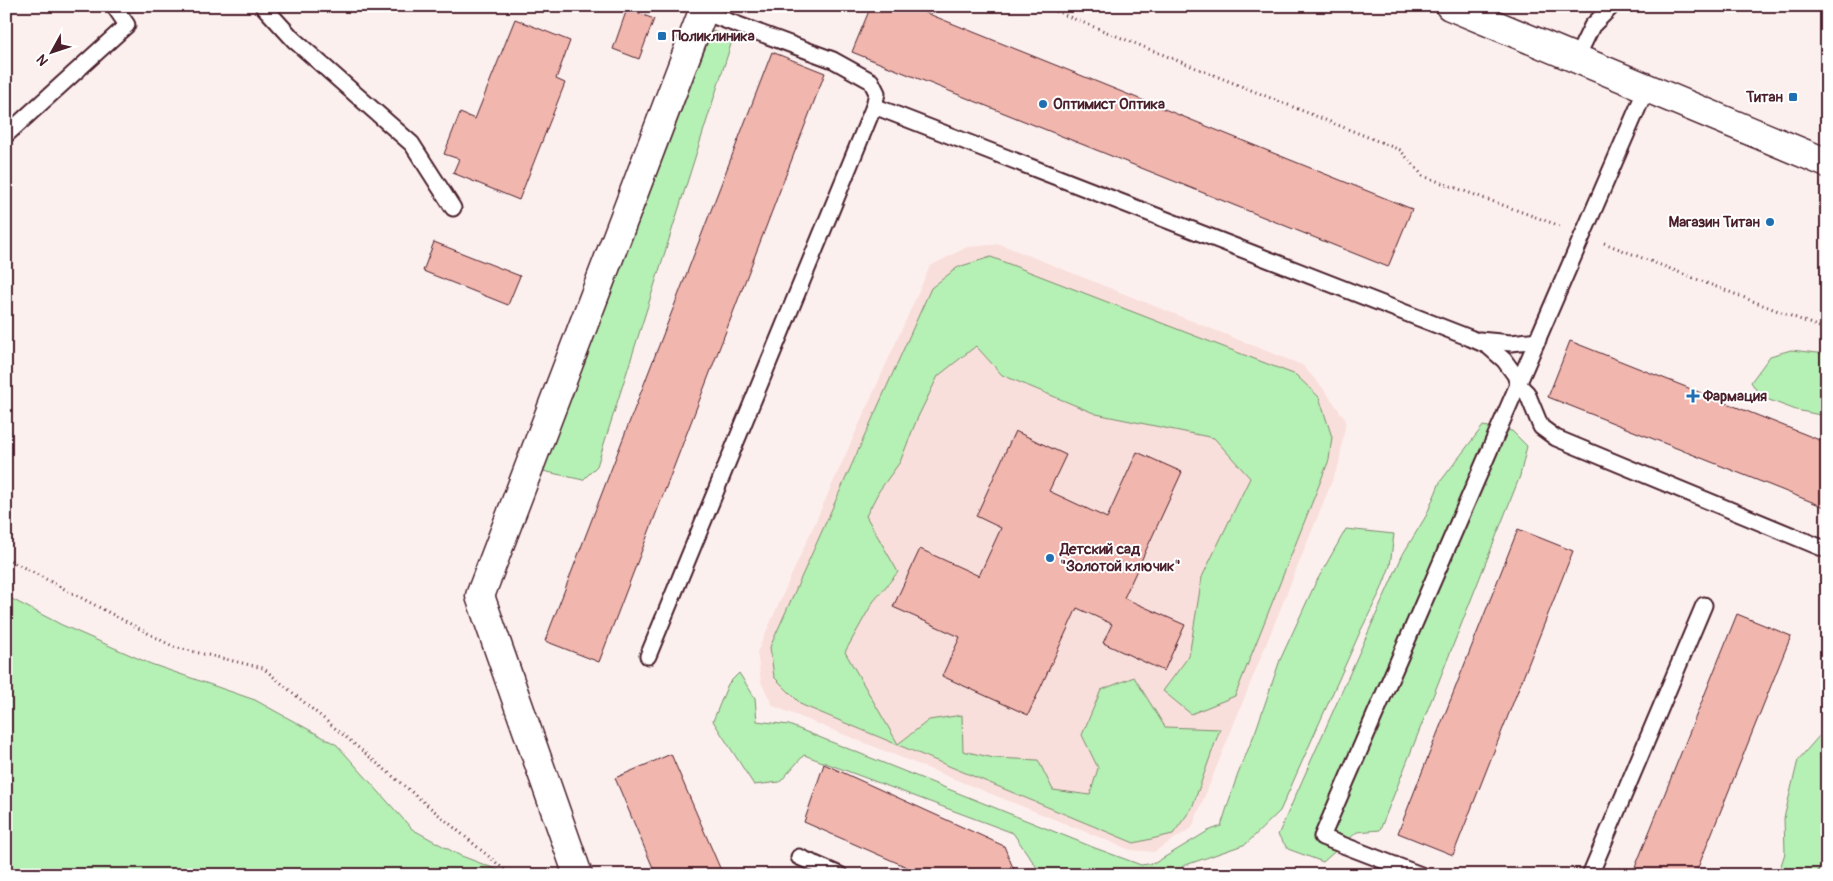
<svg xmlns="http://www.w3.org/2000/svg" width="1833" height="881" font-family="Pangolin,sans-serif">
	<rect width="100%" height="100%" fill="#fcf0ef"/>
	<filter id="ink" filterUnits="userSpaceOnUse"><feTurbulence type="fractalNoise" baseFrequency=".02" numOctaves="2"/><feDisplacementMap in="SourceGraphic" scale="10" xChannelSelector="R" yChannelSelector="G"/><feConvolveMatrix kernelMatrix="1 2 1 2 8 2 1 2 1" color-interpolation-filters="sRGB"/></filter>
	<g filter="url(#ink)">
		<path fill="#f9dfdb" d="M 1000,244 L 1302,365 L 1323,388 L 1346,420 L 1339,464 L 1192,828 L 1154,852 L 1130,850 L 773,706 L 761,682 L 757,652 L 930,266 L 967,247 Z"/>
		<g fill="#b5f0b4" stroke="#808870">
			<path d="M 712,31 L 733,38 L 597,466 L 583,480 L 543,471 Z"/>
			<path d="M 991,257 L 1296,375 L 1319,397 L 1332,437 L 1329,460 L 1235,696 L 1191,714 L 1163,691 L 1189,656 L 1202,577 L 1250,478 L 1214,438 L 1096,414 L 1002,375 L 976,346 L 938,376 L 917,419 L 900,462 L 879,491 L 866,516 L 898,572 L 873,602 L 845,652 L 898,744 L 929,720 L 962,715 L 963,751 L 994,758 L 1038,760 L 1053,790 L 1090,795 L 1098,768 L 1082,735 L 1101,690 L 1134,677 L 1165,727 L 1220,729 L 1192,808 L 1173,834 L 1134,843 L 802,705 L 774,677 L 770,647 L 931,288 L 958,267 Z"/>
			<path d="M 1791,350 L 1827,354 L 1827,395 L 1821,394 L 1825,416 L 1796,410 L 1761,397 L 1751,382 L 1770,356 Z"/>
			<path d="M 1483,426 L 1512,431 L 1527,446 L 1520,476 L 1380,830 L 1357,832 L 1323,862 L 1288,849 L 1278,835 L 1403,554 L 1426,516 L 1440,482 Z"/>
			<path d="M 1346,529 L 1394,534 L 1390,566 L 1381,590 L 1360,632 L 1280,811 L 1246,844 L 1183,866 L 1177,875 L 1042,875 L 1013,833 L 804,755 L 780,782 L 754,785 L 713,721 L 728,684 L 739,673 L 755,698 L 757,721 L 789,725 L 1095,848 L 1141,865 L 1155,863 L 1208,831 L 1221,826 L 1236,779 L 1256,730 L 1280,660 L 1315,584 Z"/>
			<path d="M 6,596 L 62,625 L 151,664 L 255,700 L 337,745 L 412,829 L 459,855 L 506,873 L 506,875 L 6,875 Z"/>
			<path d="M 1827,727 L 1827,875 L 1778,875 L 1785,853 L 1784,818 L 1798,760 Z"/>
		</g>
		<g fill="#f1b6ad" stroke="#4a1f2b">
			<path d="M 871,6 L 909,6 L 1412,209 L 1388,267 L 852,52 Z"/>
			<path d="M 627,9 L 654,19 L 639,59 L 613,49 Z"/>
			<path d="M 515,19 L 570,41 L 556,79 L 565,83 L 519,200 L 453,173 L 459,159 L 444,154 L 460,113 L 475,119 Z"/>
			<path d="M 772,52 L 825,73 L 599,662 L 545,641 Z"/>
			<path d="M 434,242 L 520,276 L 508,305 L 423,271 Z"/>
			<path d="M 1570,341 L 1827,443 L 1827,508 L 1548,397 Z"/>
			<path d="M 1015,431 L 1066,455 L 1049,491 L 1107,518 L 1137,452 L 1182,472 L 1124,598 L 1185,625 L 1164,671 L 1103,643 L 1112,624 L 1077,608 L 1028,715 L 942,676 L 960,637 L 893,607 L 920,549 L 979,576 L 1001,528 L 976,516 Z"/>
			<path d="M 1518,529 L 1573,551 L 1453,855 L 1398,833 Z"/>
			<path d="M 1737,614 L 1791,636 L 1695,875 L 1632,875 Z"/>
			<path d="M 671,754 L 723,875 L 656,875 L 615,778 Z"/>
			<path d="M 824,764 L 1004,846 L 1016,875 L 925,875 L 804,822 Z"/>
		</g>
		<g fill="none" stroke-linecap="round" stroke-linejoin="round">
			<g stroke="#4a1f2b" stroke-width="19">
				<g id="service">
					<path d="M 263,6 L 294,40 L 412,144 L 453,208"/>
					<path d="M 703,12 L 833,60 L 871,81 L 877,93 L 874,106"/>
					<path d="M 1576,59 L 1592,26 L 1612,6"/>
					<path d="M 6,135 L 127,25 L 114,6"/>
					<path d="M 1479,340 L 1511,343 L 1538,340"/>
					<path d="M 648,656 L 874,106 L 1470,338 L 1488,346 L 1504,360 L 1515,375 L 1518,384 L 1527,393 L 1541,427 L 1556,438 L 1827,550"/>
					<path d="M 799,857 L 840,875"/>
					<path d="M 1421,875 L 1322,837 L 1646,89"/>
					<path d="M 1590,875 L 1704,605"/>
					<path d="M 1826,875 L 1827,874"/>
				</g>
			</g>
			<g stroke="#4a1f2b" stroke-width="31">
				<path id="minor" d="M 578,875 L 480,596 L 705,6"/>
			</g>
			<g stroke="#4a1f2b" stroke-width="31">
				<path id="tertiary" d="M 1450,6 L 1827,163"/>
			</g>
			<g stroke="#4a1f2b" stroke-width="3" stroke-dasharray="1 4" stroke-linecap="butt">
				<path d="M 1042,6 L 1400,150 L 1423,176 L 1563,227"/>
				<path d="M 1604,243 L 1827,330"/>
				<path d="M 6,558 L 174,647 L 263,668 L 511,875"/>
			</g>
			<use href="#service" stroke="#fff" stroke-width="15"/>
			<use href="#minor" stroke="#fff" stroke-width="28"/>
			<use href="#tertiary" stroke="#fff" stroke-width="28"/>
		</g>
	</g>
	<g fill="#1f6fb2" stroke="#fff" stroke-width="2">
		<rect x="657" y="31" width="10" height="10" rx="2.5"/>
		<rect x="1788" y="92" width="10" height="10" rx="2.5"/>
		<circle cx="1043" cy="104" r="5"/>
		<circle cx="1770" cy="222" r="5"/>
		<path d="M1690.5 388.5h5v5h5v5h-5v5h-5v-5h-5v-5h5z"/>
		<circle cx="1050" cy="558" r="5"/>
	</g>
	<g text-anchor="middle" stroke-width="4" stroke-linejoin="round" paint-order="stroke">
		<g font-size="15" font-weight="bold" fill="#4a1f2b" stroke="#fff" text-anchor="start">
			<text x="672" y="41">Поликлиника</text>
			<text x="1783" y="102" text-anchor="end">Титан</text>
			<text x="1053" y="109">Оптимист Оптика</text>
			<text x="1760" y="227" text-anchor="end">Магазин Титан</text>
			<text x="1703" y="401">Фармация</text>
			<text x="1060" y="554">Детский сад<tspan x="1060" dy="17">"Золотой ключик"</tspan></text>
		</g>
	</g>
	<rect width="1833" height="881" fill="none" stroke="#fff" stroke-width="25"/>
	<rect x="12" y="12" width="1808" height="856" fill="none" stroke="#4a1f2b" stroke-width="2" filter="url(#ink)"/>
	<g transform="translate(52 52) rotate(230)" stroke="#ffffff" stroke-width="4" paint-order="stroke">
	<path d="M0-4L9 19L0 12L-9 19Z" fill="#4a1f2b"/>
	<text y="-8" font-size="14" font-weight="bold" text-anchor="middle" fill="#4a1f2b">N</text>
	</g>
</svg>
